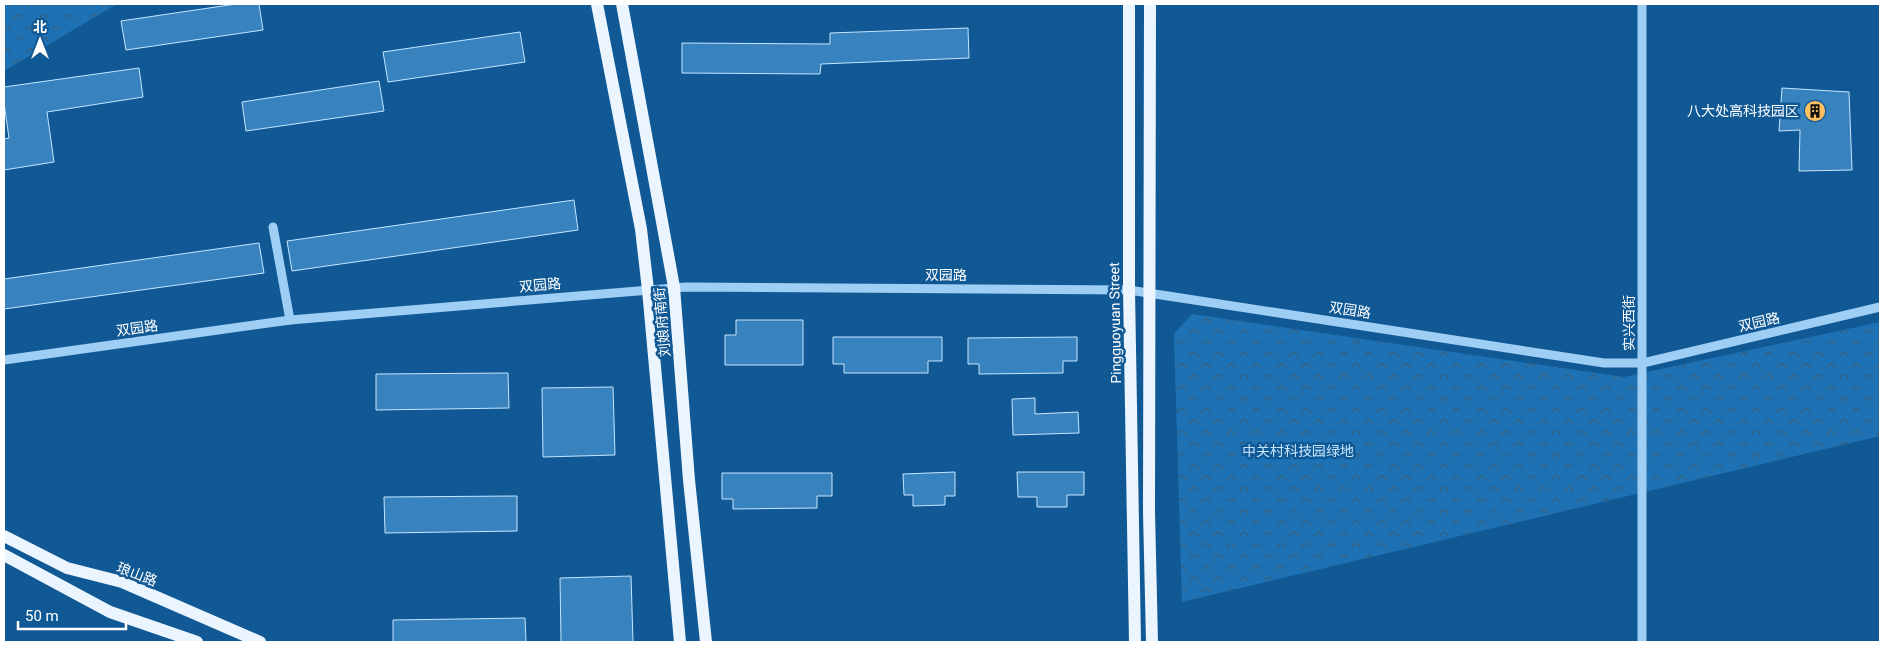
<svg xmlns="http://www.w3.org/2000/svg" width="1884" height="646" font-family="Roboto,'Noto Sans SC',sans-serif">
	<defs>
		<pattern id="forest-crowns" width="20" height="18" patternUnits="userSpaceOnUse" patternTransform="scale(1.25)"><rect width="20" height="18" fill="#1e72b3"/><path d="M2 6a3 3 0 1 1 6 0M12 15a3 3 0 1 1 6 0" fill="none" stroke="#375d7a"/></pattern>
	</defs>
	<rect width="100%" height="100%" fill="#105995"/>
	<g fill="url(#forest-crowns)">
		<path d="M 7,4 L 117,4 L 4,71 L 4,6 Z"/>
		<path d="M 1192,314 L 1624,377 L 1880,322 L 1880,436 L 1182,602 L 1174,334 Z"/>
	</g>
	<g fill="#3883be" stroke="#c6e6fe">
		<path d="M 236,4 L 259,4 L 263,30 L 126,50 L 121,21 Z"/>
		<path d="M 968,28 L 969,58 L 821,64 L 820,74 L 682,73 L 682,43 L 830,44 L 830,33 Z"/>
		<path d="M 520,32 L 525,62 L 388,82 L 383,52 Z"/>
		<path d="M 139,68 L 143,97 L 47,112 L 54,162 L 4,170 L 4,139 L 9,138 L 4,103 L 4,87 Z"/>
		<path d="M 379,81 L 384,111 L 246,131 L 242,102 Z"/>
		<path d="M 1782,88 L 1849,92 L 1852,170 L 1799,171 L 1800,130 L 1779,131 Z"/>
		<path d="M 574,200 L 578,230 L 292,271 L 287,241 Z"/>
		<path d="M 259,243 L 264,273 L 4,309 L 4,279 Z"/>
		<path d="M 736,320 L 803,320 L 803,365 L 725,365 L 725,335 L 736,335 Z"/>
		<path d="M 833,337 L 942,337 L 942,361 L 928,361 L 928,373 L 844,373 L 844,364 L 833,364 Z"/>
		<path d="M 1077,337 L 1077,361 L 1063,361 L 1063,373 L 979,374 L 979,364 L 968,364 L 968,338 Z"/>
		<path d="M 508,373 L 509,408 L 376,410 L 376,374 Z"/>
		<path d="M 613,387 L 615,455 L 543,457 L 542,388 Z"/>
		<path d="M 1035,398 L 1035,414 L 1078,412 L 1079,433 L 1013,435 L 1012,399 Z"/>
		<path d="M 955,472 L 955,496 L 945,496 L 945,505 L 913,506 L 913,495 L 904,495 L 903,474 Z"/>
		<path d="M 1017,472 L 1084,472 L 1084,495 L 1067,495 L 1067,507 L 1037,507 L 1037,497 L 1018,497 Z"/>
		<path d="M 722,473 L 832,473 L 832,496 L 817,496 L 817,508 L 733,509 L 733,499 L 722,499 Z"/>
		<path d="M 517,496 L 517,531 L 385,533 L 384,497 Z"/>
		<path d="M 631,576 L 633,642 L 561,642 L 560,578 Z"/>
		<path d="M 525,618 L 526,642 L 393,642 L 393,620 Z"/>
	</g>
	<g fill="none" stroke-linecap="round" stroke-linejoin="round">
		<g stroke="#9ecef4" stroke-width="9">
			<path d="M 1642,4 L 1642,642"/>
			<path d="M 273,227 L 290,320"/>
			<path d="M 4,360 L 290,320 L 686,287 L 1129,290 L 1604,363 L 1643,363 L 1880,307"/>
		</g>
		<g stroke="#ebf5ff" stroke-width="12">
			<path d="M 597,4 L 641,229 L 648,290 L 680,642"/>
			<path d="M 622,4 L 674,287 L 689,480 L 706,642"/>
			<path d="M 1129,4 L 1129,290 L 1135,642"/>
			<path d="M 1150,4 L 1149,512 L 1152,642"/>
			<path d="M 4,536 L 67,568 L 122,582 L 260,642"/>
			<path d="M 4,555 L 110,612 L 197,642"/>
		</g>
	</g>
	<defs>
		<g id="building-disc" transform="scale(1.125)"><circle r="9.5" fill="#ffc061" stroke="#105995"/><path d="M-4-6H4V6H1V3H-1V6H-4ZM-2.5-4.3h1.7v1.8h-1.7ZM.8-4.3h1.7v1.8H.8ZM-2.5-1h1.7V.8h-1.7ZM.8-1h1.7V.8H.8Z" fill="#111"/></g>
	</defs>
	<g fill-rule="evenodd">
		<use href="#building-disc" x="1815" y="111"/>
	</g>
	<g text-anchor="middle" stroke-width="5" stroke-linejoin="round" paint-order="stroke">
		<g font-size="14" fill="#fff" stroke="#105995" text-anchor="end">
			<text x="1799" y="116">八大处高科技园区</text>
		</g>
		<g font-size="14" fill="#fff" stroke="#105995">
			<text x="946" y="280">双园路</text>
			<text transform="translate(540 285) rotate(-5)" y="5">双园路</text>
			<text transform="translate(1350 310) rotate(9)" y="5">双园路</text>
			<text transform="translate(662 322) rotate(-95)" y="5">刘娘府南街</text>
			<text transform="translate(1759 322) rotate(-13)" y="5">双园路</text>
			<text transform="translate(1115 323) rotate(-91)" y="5">Pingguoyuan Street</text>
			<text transform="translate(1629 323) rotate(-90)" y="5">实兴西街</text>
			<text transform="translate(137 328) rotate(-8)" y="5">双园路</text>
			<text transform="translate(137 574) rotate(21)" y="5">琅山路</text>
		</g>
		<g font-size="14" fill="#c6e6fe" stroke="#105995">
			<text x="1298" y="456">中关村科技园绿地</text>
		</g>
	</g>
	<rect width="1884" height="646" fill="none" stroke="#ffffff" stroke-width="10"/>
	<g transform="translate(40 40)" stroke="#105995" stroke-width="4" paint-order="stroke">
	<path d="M0-4L9 19L0 12L-9 19Z" fill="#ffffff"/>
	<text y="-8" font-size="14" font-weight="bold" text-anchor="middle" fill="#ffffff">北</text>
	</g>
	<path d="M18 621v8h108v-8" fill="none" stroke="#ffffff" stroke-width="2.5"/>
	<text x="25" y="621" font-size="15" fill="#ffffff" stroke="#105995" stroke-width="4" paint-order="stroke">50 m</text>
</svg>
